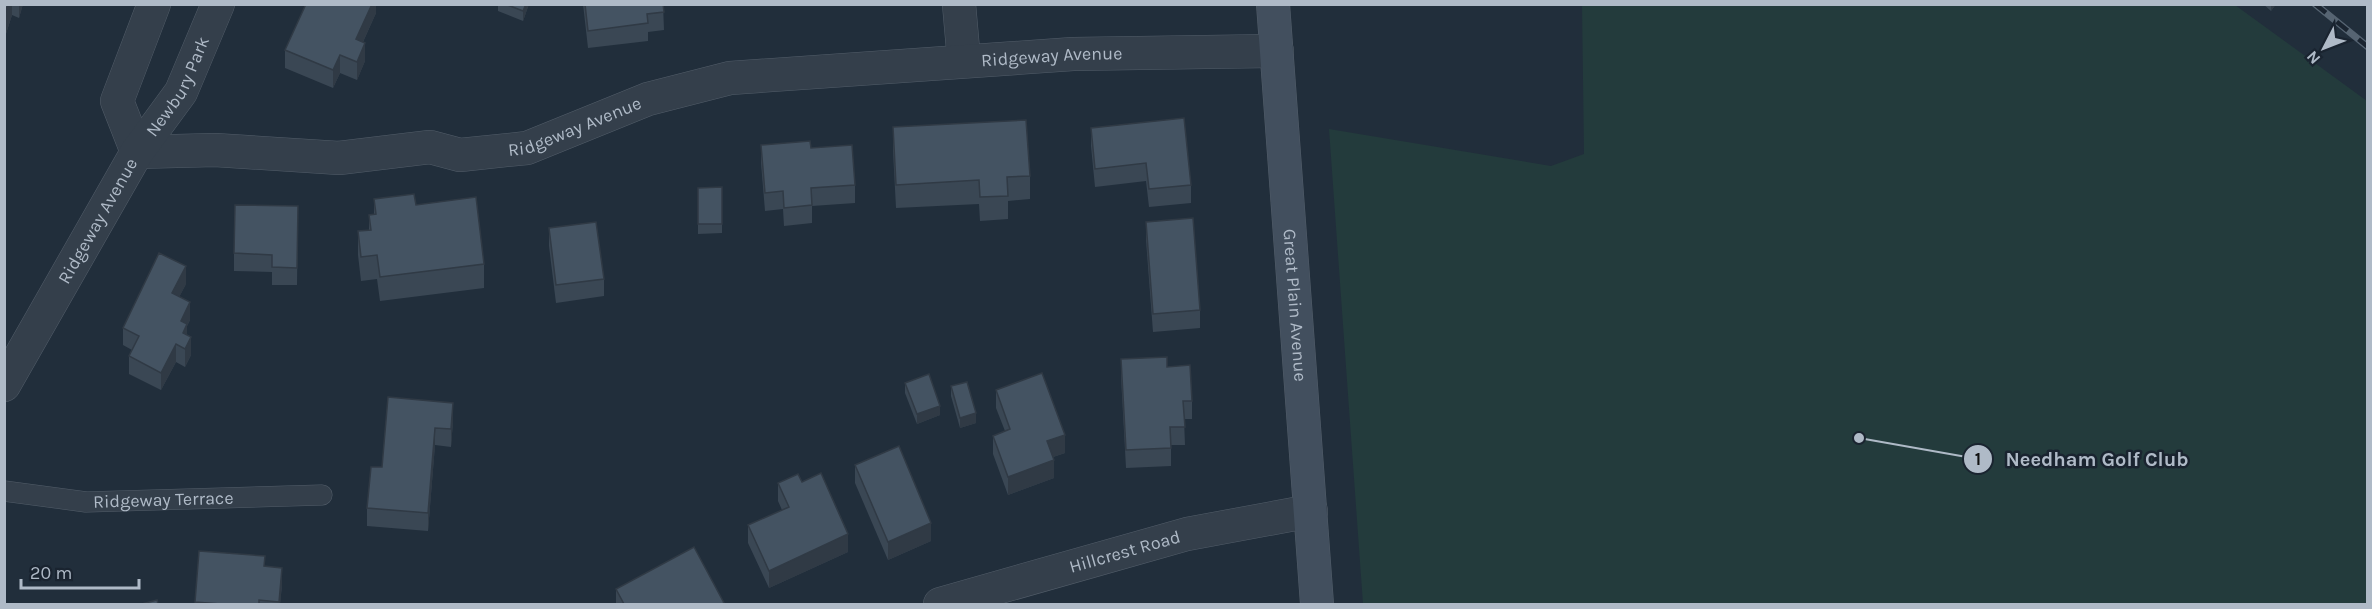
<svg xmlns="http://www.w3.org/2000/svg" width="2372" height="609" font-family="Karla,sans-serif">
	<rect width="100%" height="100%" fill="#212e3b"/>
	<path fill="#233b3c" d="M 1582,5 L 2235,5 L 2367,101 L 2367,604 L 1363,604 L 1329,129 L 1551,166 L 1584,154 Z"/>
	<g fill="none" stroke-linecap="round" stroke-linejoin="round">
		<g stroke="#525d69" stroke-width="21">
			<g id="lane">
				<path id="s1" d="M 4,491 L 86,502 L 322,495"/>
			</g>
		</g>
		<g stroke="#525d69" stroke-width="34">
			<g id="street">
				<path d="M 959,4 L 964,61"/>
				<path id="s2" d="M 137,152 L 215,150 L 339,158 L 430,147 L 460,155 L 527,148 L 648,99 L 730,78 L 1073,54 L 1277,51"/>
				<path d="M 137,152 L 117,101 L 154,4"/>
				<path id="s3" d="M 4,385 L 137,152 L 181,92 L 218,4"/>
				<path id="s4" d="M 940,604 L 1187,534 L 1311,511"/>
			</g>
		</g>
		<g stroke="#525d69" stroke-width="34">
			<g id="secondary">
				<path id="s5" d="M 1273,4 L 1317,604"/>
			</g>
		</g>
		<use href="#lane" stroke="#343f4b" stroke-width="20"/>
		<use href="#street" stroke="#343f4b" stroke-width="33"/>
		<use href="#secondary" stroke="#424f5e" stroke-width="33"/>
		<g stroke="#566472" stroke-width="7">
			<path id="rail" d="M 2315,4 L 2368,47"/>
		</g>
		<use href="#rail" stroke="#1a2430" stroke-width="4.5" stroke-dasharray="14" stroke-linecap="butt"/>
	</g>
	<g fill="#3a4754">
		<path d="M 4,4 L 23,4 L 19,18 L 12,15 L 4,40 Z"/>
		<path d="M 376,4 L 376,13 L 363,42 L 365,61 L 357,80 L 340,73 L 333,88 L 285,68 L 285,50 Z"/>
		<path d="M 498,4 L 529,4 L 523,21 L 498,11 Z"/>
		<path d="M 583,4 L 663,4 L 664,30 L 648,32 L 648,41 L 588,48 Z"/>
		<path d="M 2263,4 L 2276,4 L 2271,11 Z"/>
		<path d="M 893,127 L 1030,176 L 1030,199 L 1008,201 L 1008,219 L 980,221 L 979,204 L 896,208 L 893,151 Z"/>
		<path d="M 1091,128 L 1191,185 L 1191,203 L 1149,207 L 1146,181 L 1095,187 L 1091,146 Z"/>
		<path d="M 761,145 L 811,148 L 855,185 L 855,203 L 812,206 L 812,223 L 784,226 L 783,209 L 765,211 L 761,163 Z"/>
		<path d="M 722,187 L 722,233 L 698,234 L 698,188 Z"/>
		<path d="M 374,199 L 416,205 L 484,264 L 484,288 L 380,301 L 377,279 L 361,281 L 358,255 L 358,231 L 369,230 L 369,215 L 374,214 Z"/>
		<path d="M 298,206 L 297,285 L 272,285 L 272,272 L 234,271 L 234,253 Z"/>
		<path d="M 1146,222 L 1200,310 L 1200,328 L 1153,332 L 1146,240 Z"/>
		<path d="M 549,228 L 604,279 L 604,296 L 556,303 L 549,246 Z"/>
		<path d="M 186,284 L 179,297 L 190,320 L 187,326 L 187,335 L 191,355 L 185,367 L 176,362 L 161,390 L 129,374 L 129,356 L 132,350 L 123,345 L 123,328 Z"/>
		<path d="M 1121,359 L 1167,367 L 1192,401 L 1192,419 L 1184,419 L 1185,445 L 1171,445 L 1171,466 L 1126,468 L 1121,377 Z"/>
		<path d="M 905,383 L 940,415 L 917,424 L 905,393 Z"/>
		<path d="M 951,386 L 976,423 L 960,428 L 951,396 Z"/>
		<path d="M 996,390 L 1065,453 L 1053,457 L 1054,478 L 1008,495 L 993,454 L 993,436 L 1005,431 L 996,408 Z"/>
		<path d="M 388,397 L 453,421 L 451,447 L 435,445 L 428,531 L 367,526 L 367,508 L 382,467 Z"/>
		<path d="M 855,465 L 931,541 L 888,560 L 855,483 Z"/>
		<path d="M 802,482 L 848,552 L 769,588 L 748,543 L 748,525 L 782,510 L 778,501 L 778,483 Z"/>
		<path d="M 199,551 L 265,567 L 282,585 L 280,604 L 195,604 Z"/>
		<path d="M 616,589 L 724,604 L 616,604 Z"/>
	</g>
	<g fill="#303a45">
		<path d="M 8,4 L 12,4 L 12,15 L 4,40 L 4,16 Z"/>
		<path d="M 19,4 L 23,4 L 19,18 Z"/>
		<path d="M 372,4 L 376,4 L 376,13 L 356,57 L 356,39 Z"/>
		<path d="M 526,4 L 529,4 L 523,21 L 523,11 Z"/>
		<path d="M 2271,4 L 2276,4 L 2271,11 Z"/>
		<path d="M 365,43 L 365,61 L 357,80 L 357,62 Z"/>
		<path d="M 340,55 L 340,73 L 333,88 L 333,70 Z"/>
		<path d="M 186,266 L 186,284 L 172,311 L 172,293 Z"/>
		<path d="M 190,302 L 190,320 L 187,326 L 187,342 L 184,348 L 181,321 Z"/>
		<path d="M 191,337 L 191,355 L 185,367 L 185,349 Z"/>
		<path d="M 176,344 L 176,362 L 161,390 L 161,373 Z"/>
		<path d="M 453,403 L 453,421 L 451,447 L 451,429 Z"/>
		<path d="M 940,406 L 940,415 L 917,424 L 917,414 Z"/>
		<path d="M 976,413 L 976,423 L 960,428 L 960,418 Z"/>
		<path d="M 435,428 L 435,445 L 428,531 L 428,513 Z"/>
		<path d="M 1065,435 L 1065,453 L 1047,459 L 1047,441 Z"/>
		<path d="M 1054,460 L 1054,478 L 1008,495 L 1008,477 Z"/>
		<path d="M 931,523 L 931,541 L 888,560 L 888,542 Z"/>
		<path d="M 848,534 L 848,552 L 769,588 L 769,571 Z"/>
		<path d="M 282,568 L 282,585 L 280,604 L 279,604 Z"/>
	</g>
	<g fill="#445362" stroke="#303a45" stroke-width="1.5">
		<path d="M 4,4 L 8,4 L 4,16 Z"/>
		<path d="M 306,4 L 372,4 L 356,39 L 365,43 L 357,62 L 340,55 L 333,70 L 285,50 Z"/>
		<path d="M 505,4 L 526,4 L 523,11 Z"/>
		<path d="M 585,4 L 663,4 L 664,12 L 647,14 L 648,23 L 588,31 Z"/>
		<path d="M 1184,118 L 1191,185 L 1149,189 L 1146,163 L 1095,169 L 1091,128 Z"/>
		<path d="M 1026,120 L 1030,176 L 1007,177 L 1008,196 L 980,197 L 979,180 L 896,185 L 893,127 Z"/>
		<path d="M 810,141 L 811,148 L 852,145 L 855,185 L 811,188 L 812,205 L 784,208 L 783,191 L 765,193 L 761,145 Z"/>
		<path d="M 722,187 L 722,224 L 698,224 L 698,188 Z"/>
		<path d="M 414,194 L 416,205 L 476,197 L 484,264 L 380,277 L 377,255 L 361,257 L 358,231 L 371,230 L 369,215 L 376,214 L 374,199 Z"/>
		<path d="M 235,205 L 298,206 L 297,268 L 272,267 L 272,255 L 234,253 Z"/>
		<path d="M 1193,218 L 1200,310 L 1153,314 L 1146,222 Z"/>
		<path d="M 596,222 L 604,279 L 556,285 L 549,228 Z"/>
		<path d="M 159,253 L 186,266 L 172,293 L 190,302 L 181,321 L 187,324 L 183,333 L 191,337 L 185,349 L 176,344 L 161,373 L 129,356 L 139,336 L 123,328 Z"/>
		<path d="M 1167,357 L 1167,367 L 1190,365 L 1192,401 L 1183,401 L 1185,427 L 1170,427 L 1171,448 L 1126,450 L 1121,359 Z"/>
		<path d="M 1042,373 L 1065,435 L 1047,441 L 1054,460 L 1008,477 L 993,436 L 1010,429 L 996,390 Z"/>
		<path d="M 929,374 L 940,406 L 917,414 L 905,383 Z"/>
		<path d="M 967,382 L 976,413 L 960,418 L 951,386 Z"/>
		<path d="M 388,397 L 453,403 L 451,429 L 435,428 L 428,513 L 367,508 L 371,467 L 382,467 Z"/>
		<path d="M 899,446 L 931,523 L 888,542 L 855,465 Z"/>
		<path d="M 821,473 L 848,534 L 769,571 L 748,525 L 789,507 L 778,483 L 798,474 L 802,482 Z"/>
		<path d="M 694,547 L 724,603 L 722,604 L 624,604 L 616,589 Z"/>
		<path d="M 199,551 L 265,556 L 264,566 L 282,568 L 279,602 L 259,600 L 259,604 L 221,604 L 195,602 Z"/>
		<path d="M 157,600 L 158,604 L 142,604 Z"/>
	</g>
	<g text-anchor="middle" stroke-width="5" stroke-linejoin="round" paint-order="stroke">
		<g font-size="18" fill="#afbac7" stroke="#1a2430">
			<text dy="6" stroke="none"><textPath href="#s2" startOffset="930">Ridgeway Avenue</textPath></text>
			<text dy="6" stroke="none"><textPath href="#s3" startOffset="346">Newbury Park</textPath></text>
			<text dy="6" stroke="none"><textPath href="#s2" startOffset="444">Ridgeway Avenue</textPath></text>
			<text dy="6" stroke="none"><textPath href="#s3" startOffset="189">Ridgeway Avenue</textPath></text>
			<text dy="6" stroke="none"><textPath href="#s5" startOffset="302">Great Plain Avenue</textPath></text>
			<text dy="6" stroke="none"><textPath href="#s1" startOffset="160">Ridgeway Terrace</textPath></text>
			<text dy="6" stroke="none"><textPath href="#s4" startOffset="192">Hillcrest Road</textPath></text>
		</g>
	</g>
	<path fill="none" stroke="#afbac7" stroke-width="2" d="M1859 438L1978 459"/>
	<g fill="#afbac7" stroke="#1a2430" stroke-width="2">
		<circle cx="1859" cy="438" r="6"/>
		<circle cx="1978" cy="459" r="15"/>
	</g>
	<g font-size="18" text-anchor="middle" font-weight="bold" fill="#111">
		<text x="1978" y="465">1</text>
	</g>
	<g font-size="20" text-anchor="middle" font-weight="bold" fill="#afbac7" stroke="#1a2430" stroke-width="5" stroke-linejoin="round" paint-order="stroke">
		<text x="2097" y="466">Needham Golf Club</text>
	</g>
	<rect width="2372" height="609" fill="none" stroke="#afbac7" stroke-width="12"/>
	<g transform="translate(2324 48) rotate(228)" stroke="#1a2430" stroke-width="4.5" paint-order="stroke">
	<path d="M0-4.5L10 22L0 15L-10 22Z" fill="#afbac7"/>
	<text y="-9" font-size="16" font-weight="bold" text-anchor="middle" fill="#afbac7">N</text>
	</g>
	<path d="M21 579v9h118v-9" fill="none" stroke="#afbac7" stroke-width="3"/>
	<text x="30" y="579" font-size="18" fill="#afbac7" stroke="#1a2430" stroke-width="4.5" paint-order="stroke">20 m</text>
</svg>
